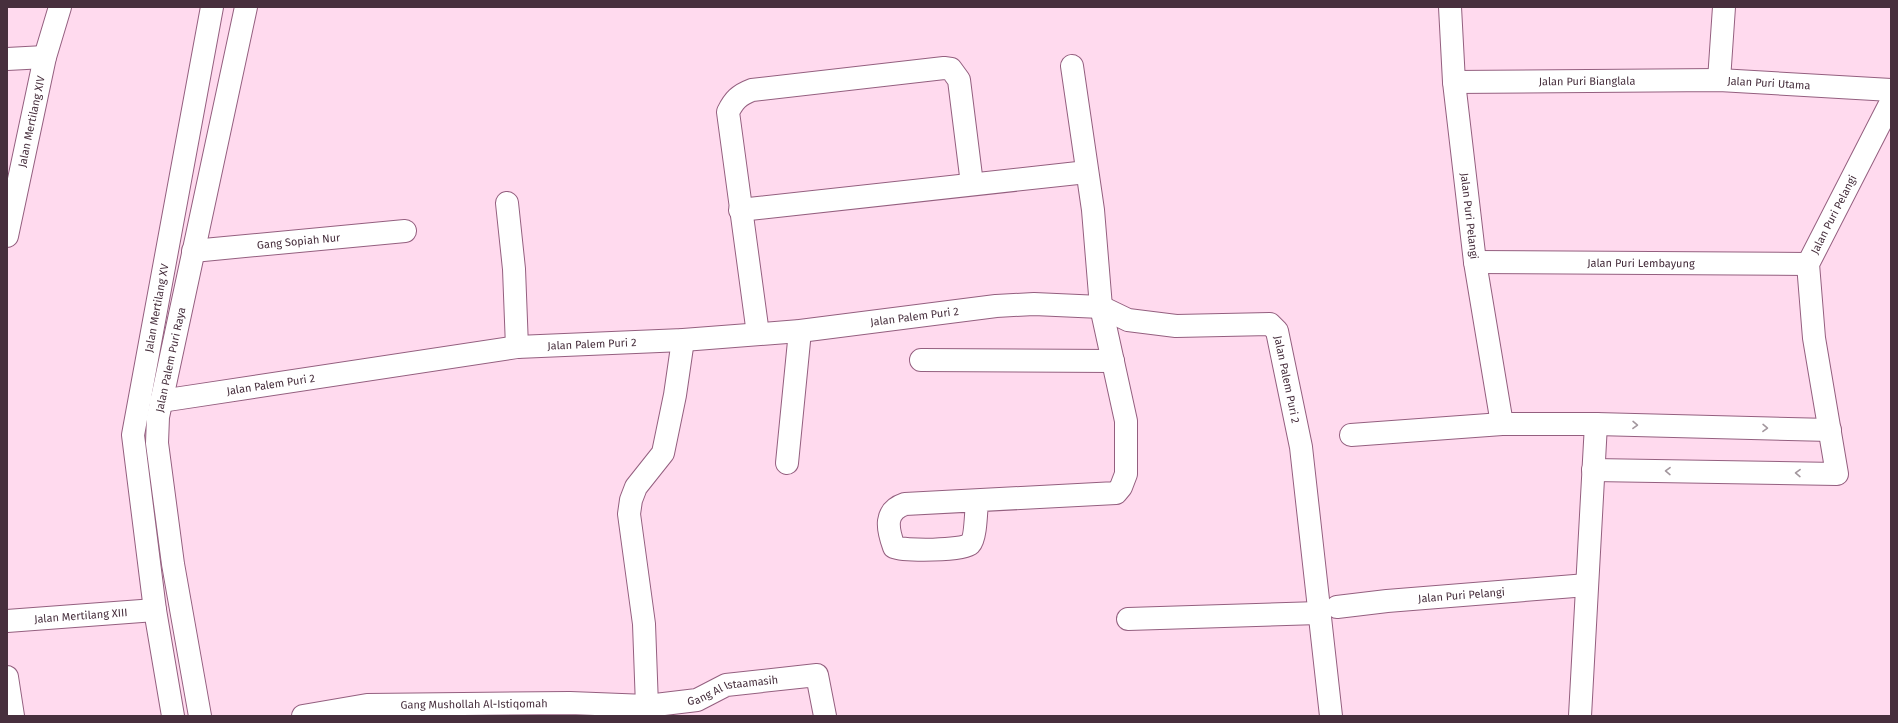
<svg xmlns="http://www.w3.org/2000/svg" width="1898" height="723" font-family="'Fira Sans',sans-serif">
	<rect width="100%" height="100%" fill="#ffdaee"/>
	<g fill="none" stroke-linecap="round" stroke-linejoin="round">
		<g stroke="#945f7f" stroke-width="24">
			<g id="minor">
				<path id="s1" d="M 1450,7 L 1454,82 L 1475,262 L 1502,424"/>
				<path d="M 7,59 L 45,57"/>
				<path d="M 1719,80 L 1724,7"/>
				<path id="s2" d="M 1454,82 L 1719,80 L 1891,90"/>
				<path d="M 507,203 L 514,269 L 517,347"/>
				<path d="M 740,210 L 1087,172"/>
				<path id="s3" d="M 7,236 L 45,57 L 60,7"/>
				<path id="s4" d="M 193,251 L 405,231"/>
				<path id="s5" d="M 1475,262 L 1808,264"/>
				<path d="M 758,334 L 728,112 C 734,100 739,95 752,90 L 944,68 L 951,69 L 959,80 L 972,184"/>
				<path d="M 921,360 L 1113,361"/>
				<path id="s6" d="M 161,401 L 517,347 L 683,340 L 800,331 L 996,306 L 1034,304 L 1101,307 L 1128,320 L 1176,326 L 1270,324 L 1277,331 L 1301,447 L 1331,716"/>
				<path d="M 1351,435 L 1502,424 L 1596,424 L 1830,430"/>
				<path d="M 787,463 L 800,331"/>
				<path id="s7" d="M 1593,470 L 1837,474 L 1814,338 L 1808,264 L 1891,102"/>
				<path d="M 977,501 C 976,510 976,538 970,544 C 963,551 904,551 894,547 C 887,528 884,511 905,504 L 1116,493 L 1121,487 L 1126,474 L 1126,421 L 1101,307 L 1093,210 L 1072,66"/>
				<path id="s8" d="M 1337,607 L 1387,601 L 1587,585"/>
				<path d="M 1128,619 L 1319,613"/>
				<path id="s9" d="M 7,621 L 155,610"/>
				<path d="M 7,677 L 13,716"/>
				<path d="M 647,706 L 644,624 L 629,514 L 631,500 L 636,487 L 663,453 L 675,395 L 683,340"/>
				<path id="s10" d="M 173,716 L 155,610 L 133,435 L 212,7"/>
				<path id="s11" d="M 303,716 L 367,705 L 570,703 L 647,706 L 697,700 L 726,685 L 817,675 L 825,716"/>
				<path d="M 1580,716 L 1596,424"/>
			</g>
		</g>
		<g stroke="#945f7f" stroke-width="24">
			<g id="tertiary">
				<path id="s12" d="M 200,716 L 173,564 L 157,443 L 158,417 L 246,7"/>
			</g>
		</g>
		<use href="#minor" stroke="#fff" stroke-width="22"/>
		<use href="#tertiary" stroke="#fff" stroke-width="22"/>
	</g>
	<defs><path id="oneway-chevron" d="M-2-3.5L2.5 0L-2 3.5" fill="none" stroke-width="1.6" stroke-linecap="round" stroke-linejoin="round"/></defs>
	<g stroke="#a3979e">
		<use href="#oneway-chevron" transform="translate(1635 425) rotate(1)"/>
		<use href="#oneway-chevron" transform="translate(1765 428) rotate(1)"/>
		<use href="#oneway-chevron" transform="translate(1668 471) rotate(-179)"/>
		<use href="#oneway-chevron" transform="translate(1798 473) rotate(-179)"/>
	</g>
	<g text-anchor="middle" stroke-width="3.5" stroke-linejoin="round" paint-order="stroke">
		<g font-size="11" fill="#472f3d" stroke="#fff">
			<text dy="4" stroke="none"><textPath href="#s2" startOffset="133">Jalan Puri Bianglala</textPath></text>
			<text dy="4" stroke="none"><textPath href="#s2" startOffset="315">Jalan Puri Utama</textPath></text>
			<text dy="4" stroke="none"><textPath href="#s3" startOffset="117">Jalan Mertilang XIV</textPath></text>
			<text dy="4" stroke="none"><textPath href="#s7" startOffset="512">Jalan Puri Pelangi</textPath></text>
			<text dy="4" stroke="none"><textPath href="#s1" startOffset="210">Jalan Puri Pelangi</textPath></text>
			<text dy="4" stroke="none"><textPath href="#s4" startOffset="106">Gang Sopiah Nur</textPath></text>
			<text dy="4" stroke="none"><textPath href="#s5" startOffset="166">Jalan Puri Lembayung</textPath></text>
			<text dy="4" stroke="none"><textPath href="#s10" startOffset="413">Jalan Mertilang XV</textPath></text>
			<text dy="4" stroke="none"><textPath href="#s6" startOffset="759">Jalan Palem Puri 2</textPath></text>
			<text dy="4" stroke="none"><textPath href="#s6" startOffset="435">Jalan Palem Puri 2</textPath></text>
			<text dy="4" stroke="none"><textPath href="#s12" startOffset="361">Jalan Palem Puri Raya</textPath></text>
			<text dy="4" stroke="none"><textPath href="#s6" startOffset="1178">Jalan Palem Puri 2</textPath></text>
			<text dy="4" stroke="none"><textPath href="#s6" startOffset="111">Jalan Palem Puri 2</textPath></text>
			<text dy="4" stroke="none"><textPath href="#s8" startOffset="125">Jalan Puri Pelangi</textPath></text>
			<text dy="4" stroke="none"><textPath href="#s9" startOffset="74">Jalan Mertilang XIII</textPath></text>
			<text dy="4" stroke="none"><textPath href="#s11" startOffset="433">Gang Al Istaamasih</textPath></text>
			<text dy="4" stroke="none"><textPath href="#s11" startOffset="172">Gang Mushollah Al-Istiqomah</textPath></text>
		</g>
	</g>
	<rect width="1898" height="723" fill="none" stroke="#472f3d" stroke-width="16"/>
</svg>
